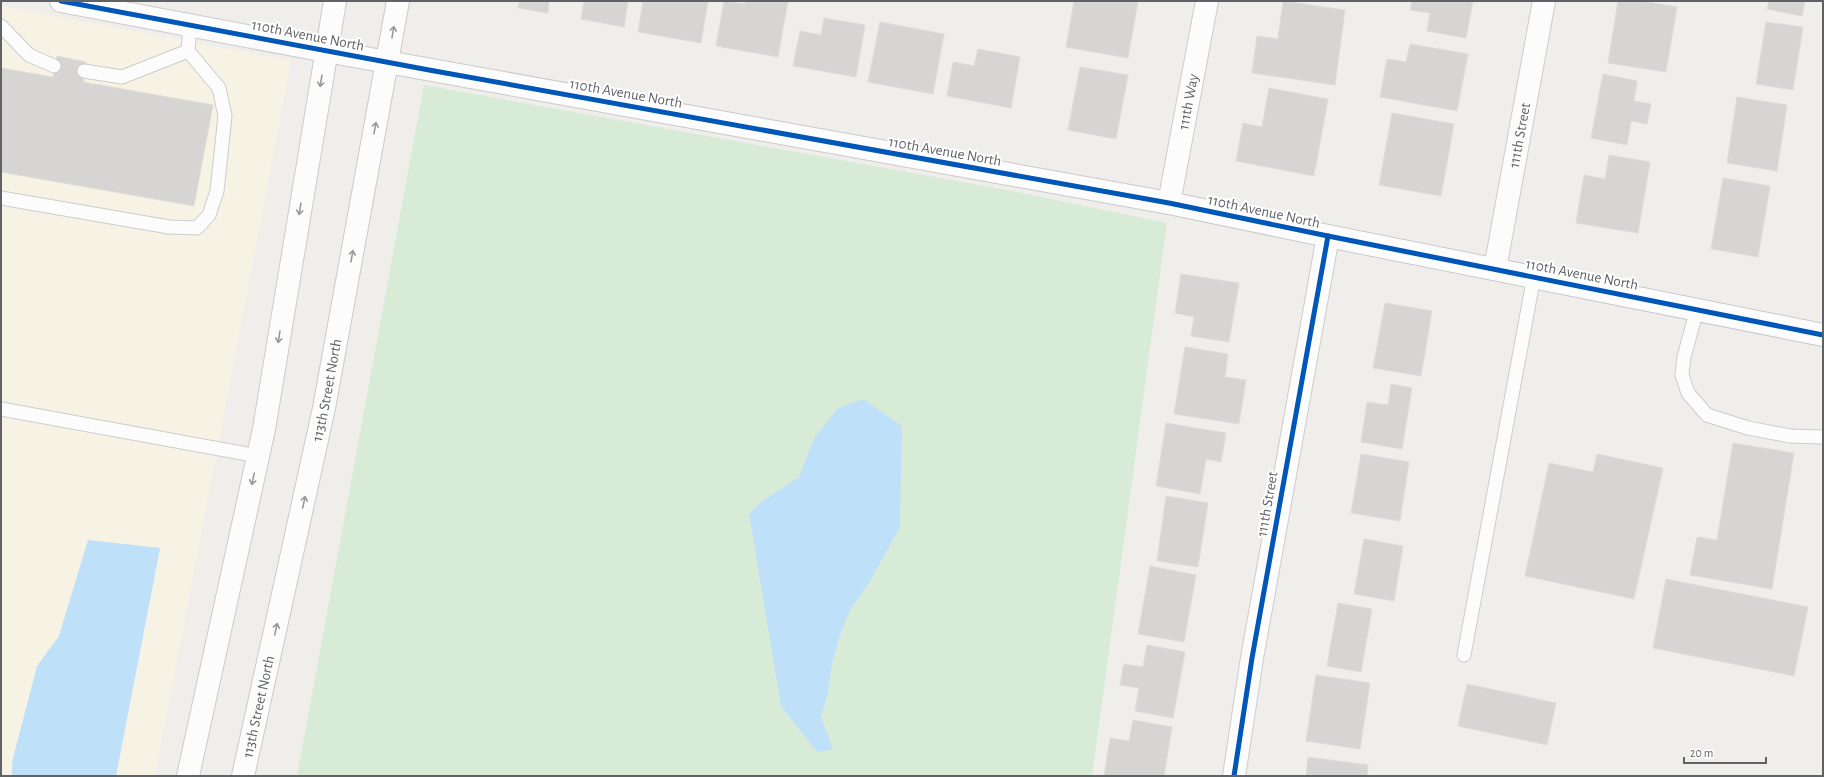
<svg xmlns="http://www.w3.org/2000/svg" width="1824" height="777" font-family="'Alegreya Sans',sans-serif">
	<rect width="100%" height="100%" fill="#efeeea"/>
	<path fill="#f7f3e4" d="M 1,6 L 291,61 L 155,776 L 116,776 L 160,548 L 88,540 L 59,636 L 37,666 L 12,762 L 12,776 L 1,776 Z"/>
	<path fill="#d8ebd6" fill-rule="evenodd" d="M 424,85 L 1007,190 L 1167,223 L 1092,776 L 297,776 ZM 799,477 L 869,583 L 850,610 L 840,635 L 832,664 L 828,694 L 821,717 L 833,749 L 756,557 L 749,515 L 762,501 Z"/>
	<g fill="#bfe0f9">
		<path d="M 863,399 L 902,426 L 900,527 L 869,583 L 850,610 L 840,635 L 832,664 L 828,694 L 821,717 L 833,749 L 817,752 L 781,706 L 749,514 L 762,501 L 799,477 L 814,438 L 838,408 Z"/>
		<path d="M 88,540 L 160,548 L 116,776 L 12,776 L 12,762 L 37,666 L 59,636 Z"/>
	</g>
	<g fill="#d6d5d3" stroke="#deddd9">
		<path d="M 520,1 L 549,1 L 548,13 L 518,8 Z"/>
		<path d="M 584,1 L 628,1 L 624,27 L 581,19 Z"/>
		<path d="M 643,1 L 708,1 L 701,43 L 638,32 Z"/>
		<path d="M 724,1 L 745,4 L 745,1 L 788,1 L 778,57 L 716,46 Z"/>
		<path d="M 1074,1 L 1138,1 L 1128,58 L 1066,47 Z"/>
		<path d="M 1283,1 L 1345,10 L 1335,85 L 1252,73 L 1257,36 L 1278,39 Z"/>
		<path d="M 1412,1 L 1473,1 L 1466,38 L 1427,31 L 1430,13 L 1410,10 Z"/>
		<path d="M 1618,1 L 1641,1 L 1677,7 L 1666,72 L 1608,63 Z"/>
		<path d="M 1769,1 L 1805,1 L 1802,16 L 1767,9 Z"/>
		<path d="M 824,18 L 865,25 L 856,77 L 793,66 L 800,31 L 821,35 Z"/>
		<path d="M 880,22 L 944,34 L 933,94 L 868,82 Z"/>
		<path d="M 1766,22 L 1803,27 L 1793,90 L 1756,84 Z"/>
		<path d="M 1410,44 L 1468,54 L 1457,111 L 1380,97 L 1387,59 L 1406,62 Z"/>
		<path d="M 978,49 L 1020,57 L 1011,108 L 947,96 L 953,62 L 974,66 Z"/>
		<path d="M 57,56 L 86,62 L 83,82 L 213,105 L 194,206 L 1,172 L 1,68 L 53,77 Z"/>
		<path d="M 1080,67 L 1128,75 L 1116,139 L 1068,130 Z"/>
		<path d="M 1603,74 L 1637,81 L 1634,101 L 1651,104 L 1647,124 L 1631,121 L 1627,145 L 1591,138 Z"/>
		<path d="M 1269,88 L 1328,99 L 1314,176 L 1236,161 L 1243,123 L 1262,127 Z"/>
		<path d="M 1737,97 L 1787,105 L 1777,171 L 1727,163 Z"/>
		<path d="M 1392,113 L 1454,124 L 1441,196 L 1379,185 Z"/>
		<path d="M 1609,155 L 1650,162 L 1638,233 L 1576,223 L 1584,175 L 1605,179 Z"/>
		<path d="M 1723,178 L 1770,186 L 1758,257 L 1711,249 Z"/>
		<path d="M 1181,274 L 1239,283 L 1229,342 L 1191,336 L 1194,317 L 1175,313 Z"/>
		<path d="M 1385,303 L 1432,311 L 1421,376 L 1373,368 Z"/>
		<path d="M 1185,347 L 1228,354 L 1225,377 L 1246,380 L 1239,424 L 1174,414 Z"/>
		<path d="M 1391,384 L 1412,388 L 1402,449 L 1361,442 L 1367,402 L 1388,405 Z"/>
		<path d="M 1166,423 L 1226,433 L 1221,462 L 1206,459 L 1200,494 L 1156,486 Z"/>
		<path d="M 1733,443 L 1794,453 L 1772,589 L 1690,575 L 1697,537 L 1717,540 Z"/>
		<path d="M 1361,454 L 1409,462 L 1400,521 L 1351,513 Z"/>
		<path d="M 1597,454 L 1663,468 L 1634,599 L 1525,576 L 1549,463 L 1593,472 Z"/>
		<path d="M 1166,496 L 1208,503 L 1198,567 L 1157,561 Z"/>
		<path d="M 1364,539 L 1403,546 L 1394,601 L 1354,594 Z"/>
		<path d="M 1150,566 L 1196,575 L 1184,642 L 1138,634 Z"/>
		<path d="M 1666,579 L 1808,607 L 1794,676 L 1653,648 Z"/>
		<path d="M 1338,603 L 1372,609 L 1361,672 L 1327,666 Z"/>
		<path d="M 1147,645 L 1185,652 L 1173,718 L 1135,711 L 1139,688 L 1120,685 L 1124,664 L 1143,667 Z"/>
		<path d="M 1316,675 L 1370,683 L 1360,749 L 1306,741 Z"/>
		<path d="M 1467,684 L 1556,703 L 1547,745 L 1458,726 Z"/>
		<path d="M 1133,720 L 1172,727 L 1164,776 L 1104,776 L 1110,738 L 1129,741 Z"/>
		<path d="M 1308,757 L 1368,765 L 1367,776 L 1306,776 Z"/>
	</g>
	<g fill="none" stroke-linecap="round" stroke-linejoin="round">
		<g stroke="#cbcccc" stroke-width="15">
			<g id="lane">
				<path d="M 1,26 L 29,55 L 54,66"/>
				<path d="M 84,71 L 122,77 L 188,51 L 190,25"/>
				<path d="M 1,198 L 169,227 L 197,228 L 209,215 L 217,191 L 225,116 L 219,88 L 188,51"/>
				<path d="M 1697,309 L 1684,357 L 1682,375 L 1688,393 L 1707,415 L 1748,428 L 1790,436 L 1823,437"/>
				<path d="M 1,409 L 258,456"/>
				<path d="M 1464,655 L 1534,276"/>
			</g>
		</g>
		<g stroke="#cbcccc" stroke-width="24">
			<g id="street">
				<path d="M 61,1 L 326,51"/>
				<path id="s1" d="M 1169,203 L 1207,1"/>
				<path id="s2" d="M 1495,269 L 1544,1"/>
				<path d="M 1234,776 L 1252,658 L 1328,236"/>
			</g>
		</g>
		<g stroke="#cacacb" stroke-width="24">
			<g id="secondary">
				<path d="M 326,51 L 1169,203 L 1328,236 L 1823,335"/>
				<path d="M 188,776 L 264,429 L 335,1"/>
				<path id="s3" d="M 243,776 L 324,408 L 398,1"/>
			</g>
		</g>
		<use href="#lane" stroke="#fdfcfc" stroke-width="13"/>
		<use href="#street" stroke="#fdfcfc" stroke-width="22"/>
		<use href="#secondary" stroke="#fdfcfc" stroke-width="22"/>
		<g stroke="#fff" stroke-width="8">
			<g id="cycleway">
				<path d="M 61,1 L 429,70 L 1169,203 L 1328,236 L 1823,335"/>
				<path d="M 1234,776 L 1252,658 L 1328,236"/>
			</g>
		</g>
		<use href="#cycleway" stroke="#0057b8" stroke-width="5"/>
	</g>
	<defs><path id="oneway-shaft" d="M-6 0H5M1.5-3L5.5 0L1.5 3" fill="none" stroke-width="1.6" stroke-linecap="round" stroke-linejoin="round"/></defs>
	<g stroke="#96999c">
		<use href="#oneway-shaft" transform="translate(393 32) rotate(-80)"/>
		<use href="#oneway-shaft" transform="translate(321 81) rotate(99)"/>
		<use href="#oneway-shaft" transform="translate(375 128) rotate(-80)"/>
		<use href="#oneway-shaft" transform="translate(300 209) rotate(99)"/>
		<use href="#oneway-shaft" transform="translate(352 256) rotate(-80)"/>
		<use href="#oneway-shaft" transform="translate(279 337) rotate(99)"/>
		<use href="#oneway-shaft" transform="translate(253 479) rotate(102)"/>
		<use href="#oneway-shaft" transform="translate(304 502) rotate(-78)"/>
		<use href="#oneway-shaft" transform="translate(276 629) rotate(-78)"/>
	</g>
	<g text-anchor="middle" stroke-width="4" stroke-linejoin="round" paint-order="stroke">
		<g font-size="15" fill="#5f6368" stroke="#fff">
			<text transform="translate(308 35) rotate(11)" y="5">110th Avenue North</text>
			<text transform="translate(626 93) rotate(10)" y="5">110th Avenue North</text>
			<text dy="5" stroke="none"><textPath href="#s1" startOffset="103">111th Way</textPath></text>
			<text dy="5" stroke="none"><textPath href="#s2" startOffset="136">111th Street</textPath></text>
			<text transform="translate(945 151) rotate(10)" y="5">110th Avenue North</text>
			<text transform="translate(1264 211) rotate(12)" y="5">110th Avenue North</text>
			<text transform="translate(1582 274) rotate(11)" y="5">110th Avenue North</text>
			<text dy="5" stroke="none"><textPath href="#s3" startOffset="395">113th Street North</textPath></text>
			<text transform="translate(1267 504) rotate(-80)" y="5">111th Street</text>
			<text dy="5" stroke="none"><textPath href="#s3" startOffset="71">113th Street North</textPath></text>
		</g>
	</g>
	<rect width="1824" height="777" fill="none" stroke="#5f6368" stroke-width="4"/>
	<path d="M1684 757v6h82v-6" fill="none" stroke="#5f6368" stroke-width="2"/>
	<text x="1690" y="757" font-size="12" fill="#5f6368" stroke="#ffffff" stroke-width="3" paint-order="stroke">20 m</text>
</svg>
